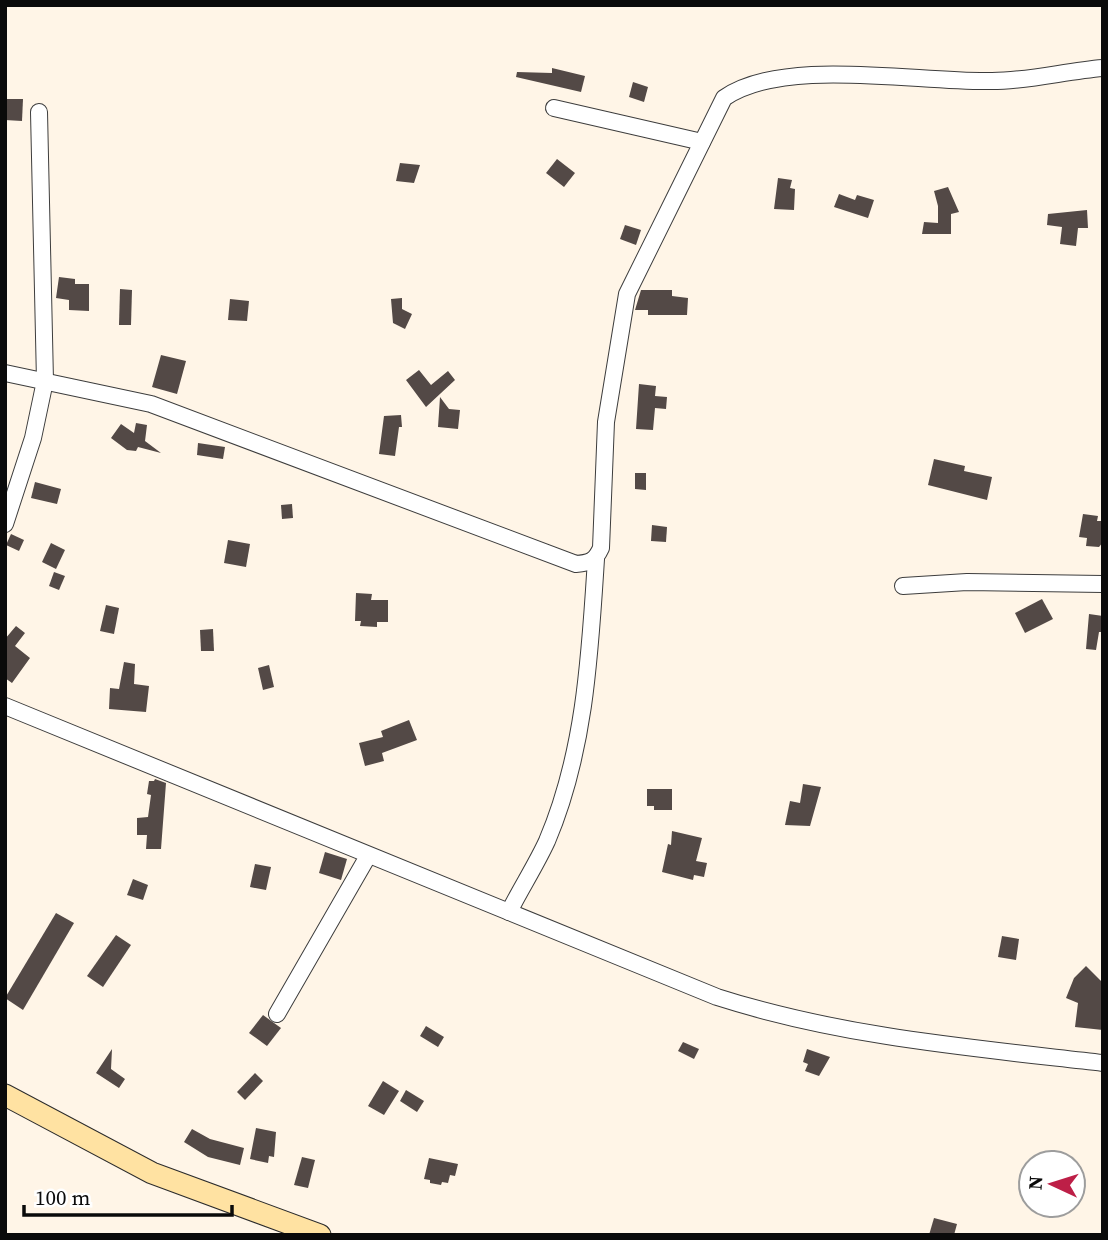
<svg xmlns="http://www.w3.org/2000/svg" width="1108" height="1240" font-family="'Source Serif 4',serif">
	<rect width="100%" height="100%" fill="#fff5e7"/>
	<g fill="#534946">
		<path d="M 552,68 L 585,76 L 581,92 L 516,77 L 517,72 L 552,73 Z"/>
		<path d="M 633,82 L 648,87 L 644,102 L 629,97 Z"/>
		<path d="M 6,99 L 23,99 L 22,121 L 5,120 Z"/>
		<path d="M 557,159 L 575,173 L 564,187 L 546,173 Z"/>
		<path d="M 400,163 L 420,165 L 414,183 L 396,181 Z"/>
		<path d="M 778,178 L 792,180 L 790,188 L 795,189 L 794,210 L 774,209 Z"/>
		<path d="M 948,187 L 959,212 L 951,214 L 951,234 L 922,234 L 924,222 L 938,223 L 938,206 L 934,191 Z"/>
		<path d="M 839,194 L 855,200 L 857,195 L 874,200 L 868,218 L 834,207 Z"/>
		<path d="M 1087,210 L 1088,228 L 1078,228 L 1076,246 L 1060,244 L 1062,227 L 1047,225 L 1048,214 Z"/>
		<path d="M 625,225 L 641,230 L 636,245 L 620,239 Z"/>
		<path d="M 59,277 L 75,279 L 75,284 L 89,284 L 89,311 L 69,310 L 69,300 L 56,298 Z"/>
		<path d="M 120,289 L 132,290 L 131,325 L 119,325 Z"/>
		<path d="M 641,290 L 672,290 L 672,296 L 688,298 L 687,315 L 648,315 L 648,310 L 635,310 Z"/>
		<path d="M 402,298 L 402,309 L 412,314 L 405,329 L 393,323 L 391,299 Z"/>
		<path d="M 230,299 L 249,301 L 247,321 L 228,320 Z"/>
		<path d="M 161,355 L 186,361 L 177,394 L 152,387 Z"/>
		<path d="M 419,370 L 431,385 L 448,371 L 455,380 L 426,407 L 406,380 Z"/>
		<path d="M 639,384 L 656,386 L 655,396 L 667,397 L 666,409 L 655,408 L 653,430 L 636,429 Z"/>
		<path d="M 440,397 L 449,409 L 460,410 L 458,429 L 438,427 Z"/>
		<path d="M 401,415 L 402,427 L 399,427 L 395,456 L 379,454 L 384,416 Z"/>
		<path d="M 136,423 L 147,425 L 145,441 L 161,453 L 138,447 L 136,451 L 127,450 L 111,438 L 121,424 L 134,433 Z"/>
		<path d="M 198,443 L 225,447 L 223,459 L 197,455 Z"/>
		<path d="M 934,459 L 965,466 L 964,471 L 992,477 L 987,500 L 928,485 Z"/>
		<path d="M 635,473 L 646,473 L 646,490 L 635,489 Z"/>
		<path d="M 35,482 L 61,489 L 57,504 L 31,498 Z"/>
		<path d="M 292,504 L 293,518 L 282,519 L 281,505 Z"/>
		<path d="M 1083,514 L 1098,516 L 1097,521 L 1103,521 L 1103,542 L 1099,547 L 1086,546 L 1087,538 L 1079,537 Z"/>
		<path d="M 652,525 L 667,527 L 666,542 L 651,541 Z"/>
		<path d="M 11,534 L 24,540 L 19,551 L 6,545 Z"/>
		<path d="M 228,540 L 250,544 L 246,567 L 224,563 Z"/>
		<path d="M 51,543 L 65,550 L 56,569 L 42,562 Z"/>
		<path d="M 54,572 L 65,576 L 59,590 L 49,586 Z"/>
		<path d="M 356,593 L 372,594 L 371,600 L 388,600 L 388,622 L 377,622 L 377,627 L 360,626 L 361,621 L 355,621 Z"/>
		<path d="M 1042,599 L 1053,619 L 1025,633 L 1015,613 Z"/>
		<path d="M 106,605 L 119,608 L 114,634 L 100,631 Z"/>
		<path d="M 1089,614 L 1103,616 L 1103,632 L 1099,632 L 1096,650 L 1086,649 Z"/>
		<path d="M 16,626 L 25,633 L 15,646 L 30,658 L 12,683 L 5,678 L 5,639 Z"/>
		<path d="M 213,629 L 214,651 L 201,651 L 200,630 Z"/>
		<path d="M 124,662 L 135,664 L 134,684 L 149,686 L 146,712 L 109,709 L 110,688 L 119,689 Z"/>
		<path d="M 269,665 L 274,687 L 263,690 L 258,668 Z"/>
		<path d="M 409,720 L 417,740 L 382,753 L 384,761 L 365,766 L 359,743 L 383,737 L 381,731 Z"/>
		<path d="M 155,779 L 166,783 L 161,849 L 146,849 L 147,835 L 137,835 L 137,818 L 148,817 L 151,795 L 147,794 L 149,781 L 154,781 Z"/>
		<path d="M 803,784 L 821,787 L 810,826 L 785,825 L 790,801 L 800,803 Z"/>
		<path d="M 647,789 L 672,789 L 672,810 L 654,810 L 654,806 L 647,806 Z"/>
		<path d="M 672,831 L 702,838 L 696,861 L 707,863 L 704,877 L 694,875 L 693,880 L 662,872 L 668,844 L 671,845 Z"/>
		<path d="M 325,852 L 347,859 L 341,880 L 319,873 Z"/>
		<path d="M 255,864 L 271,867 L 266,890 L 250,887 Z"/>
		<path d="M 133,879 L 148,885 L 143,900 L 127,895 Z"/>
		<path d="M 56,913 L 74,923 L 23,1010 L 5,998 Z"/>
		<path d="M 116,935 L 131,945 L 103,987 L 87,976 Z"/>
		<path d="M 1002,936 L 1019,939 L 1016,960 L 998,957 Z"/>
		<path d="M 1086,966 L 1103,983 L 1103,1030 L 1075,1027 L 1078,1003 L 1066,998 L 1074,978 Z"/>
		<path d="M 263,1015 L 281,1028 L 267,1046 L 249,1033 Z"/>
		<path d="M 426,1026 L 444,1037 L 438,1047 L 420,1036 Z"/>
		<path d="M 683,1042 L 699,1049 L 694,1059 L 678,1051 Z"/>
		<path d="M 112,1049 L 111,1069 L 125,1079 L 119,1088 L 96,1073 Z"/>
		<path d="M 807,1049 L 830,1057 L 819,1076 L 805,1071 L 808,1064 L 803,1062 Z"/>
		<path d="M 255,1073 L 263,1081 L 245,1100 L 237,1092 Z"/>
		<path d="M 383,1081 L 399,1091 L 384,1115 L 368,1106 Z"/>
		<path d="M 406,1090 L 424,1101 L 417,1112 L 400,1101 Z"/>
		<path d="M 256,1128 L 276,1132 L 274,1157 L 269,1156 L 268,1163 L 250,1159 Z"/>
		<path d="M 192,1129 L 210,1139 L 244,1148 L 240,1165 L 208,1157 L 184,1142 Z"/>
		<path d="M 302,1157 L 315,1160 L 308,1188 L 294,1185 Z"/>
		<path d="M 429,1158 L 458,1164 L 455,1176 L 450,1175 L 448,1183 L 442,1182 L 441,1185 L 430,1183 L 430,1180 L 424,1179 Z"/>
		<path d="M 934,1218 L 957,1224 L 954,1235 L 929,1235 Z"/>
	</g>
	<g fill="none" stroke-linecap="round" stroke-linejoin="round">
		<g stroke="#3d3d3d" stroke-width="18">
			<g id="street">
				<path d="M 554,108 L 702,142"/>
				<path d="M 5,373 L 151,404 L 576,564 C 590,563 595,561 601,548 L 606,422 L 627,294 L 724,98 C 785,56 918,83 992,81 C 1029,81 1066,71 1103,68"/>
				<path d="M 5,524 L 33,438 L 45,381 L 39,112"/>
				<path d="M 903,586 L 967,582 L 1103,584"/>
				<path d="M 5,706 L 717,997 C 842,1037 973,1048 1103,1063"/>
				<path d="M 509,912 C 521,888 536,865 547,841 C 585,752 590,654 596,559"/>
				<path d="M 277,1014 L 368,856"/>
			</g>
		</g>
		<g stroke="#2c2c2c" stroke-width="23">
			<path id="secondary" d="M 5,1095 L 152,1173 L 320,1235"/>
		</g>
		<use href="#street" stroke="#fff" stroke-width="16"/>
		<use href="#secondary" stroke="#ffe2a2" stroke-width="21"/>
	</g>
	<rect width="1108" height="1240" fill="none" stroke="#0a0a0a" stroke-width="14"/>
	<g transform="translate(1052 1184) rotate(274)"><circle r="33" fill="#ffffff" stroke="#9d9d9d" stroke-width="2"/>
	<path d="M0-5L12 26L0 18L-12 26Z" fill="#bd1f47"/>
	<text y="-10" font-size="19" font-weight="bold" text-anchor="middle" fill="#0a0a0a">N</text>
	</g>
	<path d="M24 1205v10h208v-10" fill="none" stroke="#0a0a0a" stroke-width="3.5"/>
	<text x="35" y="1205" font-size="21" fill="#0a0a0a" stroke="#ffffff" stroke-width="5" paint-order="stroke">100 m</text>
</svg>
